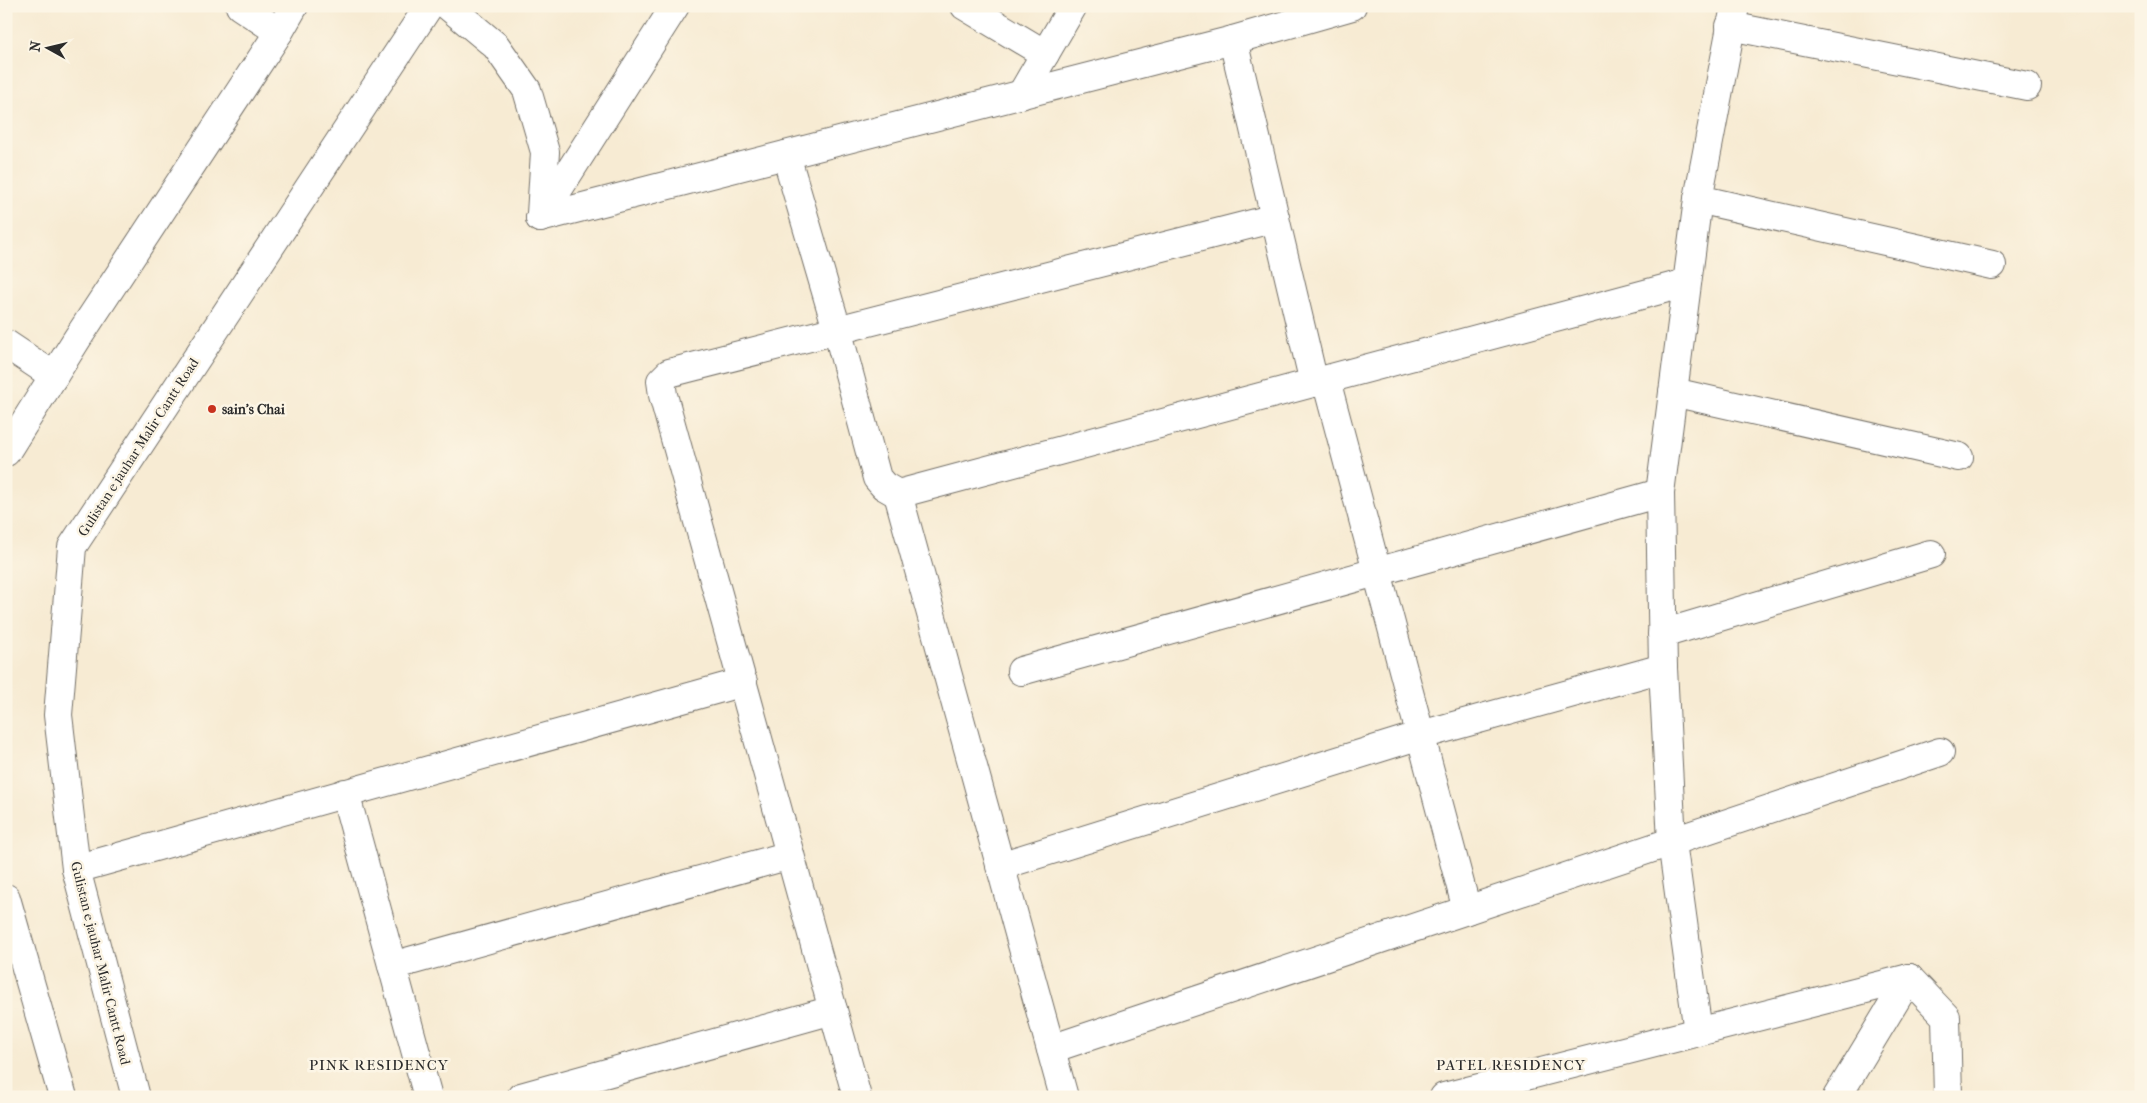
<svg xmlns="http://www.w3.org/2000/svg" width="2147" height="1103" font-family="'IM FELL French Canon',serif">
	<rect width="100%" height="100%" fill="#fcf5e5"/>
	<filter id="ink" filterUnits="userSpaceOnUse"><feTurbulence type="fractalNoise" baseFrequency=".02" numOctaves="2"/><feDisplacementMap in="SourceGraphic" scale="10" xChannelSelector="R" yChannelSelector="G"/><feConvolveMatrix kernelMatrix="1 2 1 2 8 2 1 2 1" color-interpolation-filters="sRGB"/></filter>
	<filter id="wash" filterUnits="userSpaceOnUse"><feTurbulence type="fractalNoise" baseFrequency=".0096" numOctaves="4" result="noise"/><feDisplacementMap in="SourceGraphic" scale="20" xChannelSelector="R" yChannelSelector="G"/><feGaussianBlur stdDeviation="1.12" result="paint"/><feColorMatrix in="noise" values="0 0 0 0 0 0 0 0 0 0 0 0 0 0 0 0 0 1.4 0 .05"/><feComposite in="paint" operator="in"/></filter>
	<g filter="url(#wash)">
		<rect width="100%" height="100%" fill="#f7ebd3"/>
	</g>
	<g filter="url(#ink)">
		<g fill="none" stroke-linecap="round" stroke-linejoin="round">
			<g stroke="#726e66" stroke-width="30">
				<g id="minor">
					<path d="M 240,6 L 279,32"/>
					<path d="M 448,6 L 496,46 L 527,90 L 545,152 L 541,214"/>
					<path d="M 965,6 L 1045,54"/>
					<path d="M 1730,26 L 2027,86"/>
					<path d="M 1233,40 L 1314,383"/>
					<path d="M 1021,95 L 1073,6"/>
					<path d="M 786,155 L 837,329 L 877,478 L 884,486 L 898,494 L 1686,283"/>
					<path d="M 1698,199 L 1992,265"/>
					<path d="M 540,218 L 1233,40 L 1352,6"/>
					<path d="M 540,218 L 675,6"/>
					<path d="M 6,344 L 54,376"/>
					<path d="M 1326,380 L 1467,910"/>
					<path d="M 1673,392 L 1959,457"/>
					<path d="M 898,494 L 1064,1097"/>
					<path d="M 1662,634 L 1931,554"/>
					<path d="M 1021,671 L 1660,493"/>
					<path d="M 345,793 L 428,1097"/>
					<path d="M 1000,866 L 1421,735 L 1663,668"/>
					<path d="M 76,869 L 743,682"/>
					<path d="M 392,966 L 790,855"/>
					<path d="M 1909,978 L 1946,1017 L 1948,1097"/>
					<path d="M 1698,1032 L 1672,842 L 1663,668 L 1660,493 L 1698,199 L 1735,6"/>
					<path d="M 1051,1049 L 1940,752"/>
					<path d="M 521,1097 L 833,1010"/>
					<path d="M 857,1097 L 663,395 L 661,381 L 669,373 L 1275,218"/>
					<path d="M 1444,1097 L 1909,978"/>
					<path d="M 1837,1097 L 1909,978"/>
				</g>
			</g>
			<g stroke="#726e66" stroke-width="30">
				<g id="secondary">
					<path d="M 6,452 L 77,339 L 279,32 L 294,6"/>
					<path d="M 6,898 L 63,1097"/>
					<path d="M 136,1097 L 76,869 L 58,715 L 72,547 L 429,6"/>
				</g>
			</g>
			<use href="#minor" stroke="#fff" stroke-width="28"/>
			<use href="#secondary" stroke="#fff" stroke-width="28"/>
		</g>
	</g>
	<circle fill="#c8321e" stroke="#fcf5e5" stroke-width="2" cx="212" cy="409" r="5"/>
	<g text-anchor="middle" stroke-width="5" stroke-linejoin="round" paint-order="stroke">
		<g font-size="14" font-weight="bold" fill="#2b2b2b" stroke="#fcf5e5" text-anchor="start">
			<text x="222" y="414">sain's Chai</text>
		</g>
		<g font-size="14" fill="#2b2b2b" stroke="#fcf5e5">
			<text transform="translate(138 447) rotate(-57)" y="5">Gulistan e jauhar Malir Cantt Road</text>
			<text transform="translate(101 963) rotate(76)" y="5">Gulistan e jauhar Malir Cantt Road</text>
		</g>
		<g font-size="15" letter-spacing="1" fill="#2b2b2b" stroke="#fcf5e5">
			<text x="379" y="1070">PINK RESIDENCY</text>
			<text x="1511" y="1070">PATEL RESIDENCY</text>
		</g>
	</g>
	<rect width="2147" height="1103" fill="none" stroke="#fcf5e5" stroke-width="25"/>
	<g transform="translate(48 48) rotate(278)" stroke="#fcf5e5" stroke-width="4" paint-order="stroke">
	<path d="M0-4L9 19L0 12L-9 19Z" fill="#2b2b2b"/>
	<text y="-8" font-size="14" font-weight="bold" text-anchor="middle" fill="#2b2b2b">N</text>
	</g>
</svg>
